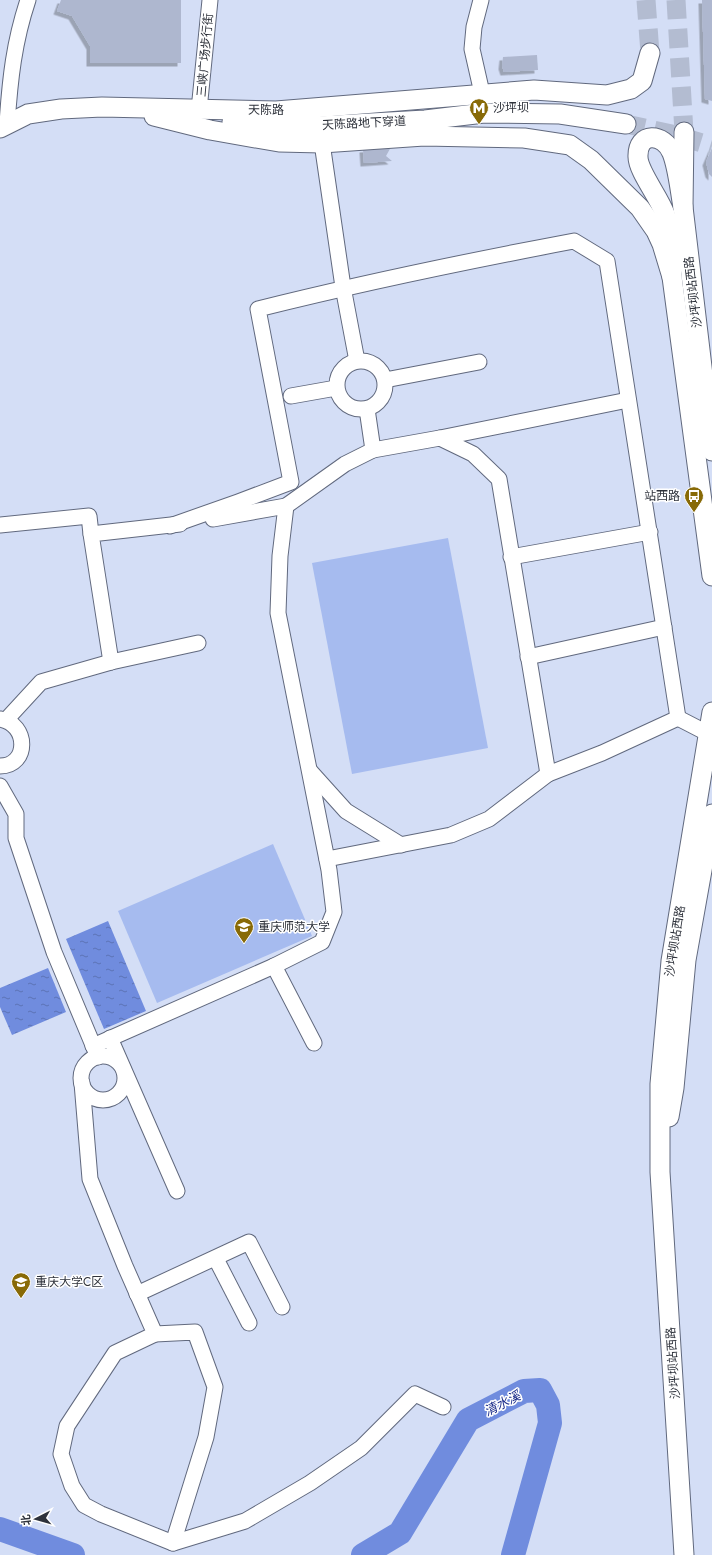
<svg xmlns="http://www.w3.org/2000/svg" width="712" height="1555" font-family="Jost,'Noto Sans SC',sans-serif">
	<defs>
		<pattern id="water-ripples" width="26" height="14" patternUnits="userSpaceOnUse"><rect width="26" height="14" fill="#708cde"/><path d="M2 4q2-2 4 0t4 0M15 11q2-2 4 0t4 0" fill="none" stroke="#5c73b5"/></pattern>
		<filter id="shadow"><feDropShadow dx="-3.5" dy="3.5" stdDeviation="0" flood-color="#0004"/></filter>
	</defs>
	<rect width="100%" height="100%" fill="#d4def6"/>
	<g fill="#a6bbef">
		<path d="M 448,538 L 488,748 L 352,774 L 312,563 Z"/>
		<path d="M 273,844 L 312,936 L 157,1003 L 118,911 Z"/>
	</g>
	<g fill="url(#water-ripples)">
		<path d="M 108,921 L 146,1011 L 104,1029 L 66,939 Z"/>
		<path d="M 48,968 L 66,1012 L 12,1035 L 0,1007 L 0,988 Z"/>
	</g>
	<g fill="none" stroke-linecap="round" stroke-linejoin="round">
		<g stroke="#708cde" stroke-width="24">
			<path d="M 0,1529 L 73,1555"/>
			<path d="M 363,1555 L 400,1533 L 468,1420 L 524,1391 L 540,1390 L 548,1405 L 550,1423 L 513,1555"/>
		</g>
	</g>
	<g fill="#aeb7cf" filter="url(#shadow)">
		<path d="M 61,0 L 181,0 L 181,63 L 90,63 L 90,46 L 72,16 L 57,11 Z"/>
		<path d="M 702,0 L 712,0 L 712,101 L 705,99 Z"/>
		<path d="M 537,55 L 538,70 L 504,72 L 502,66 L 503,57 Z"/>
		<path d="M 391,147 L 386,156 L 392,161 L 364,163 L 363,149 Z"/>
		<path d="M 712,148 L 712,177 L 709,174 L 706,162 Z"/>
	</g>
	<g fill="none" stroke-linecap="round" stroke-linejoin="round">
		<g stroke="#b3bcd1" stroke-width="19" stroke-dasharray="19 10" stroke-linecap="butt">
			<path d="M 646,0 L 650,53"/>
			<path d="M 676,0 L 684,132"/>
			<path d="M 626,124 L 676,135 L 712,146"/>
		</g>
		<g stroke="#61697e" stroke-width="17">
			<g id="minor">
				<path d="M 481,0 L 474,27 L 472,49 L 482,93"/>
				<path d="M 199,110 L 210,0"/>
				<path d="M 7,124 C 10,79 14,42 28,0"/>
				<path d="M 322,143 L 343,287 L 357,361"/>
				<circle cx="361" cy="385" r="24"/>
				<path d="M 385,380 L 479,362"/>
				<path d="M 291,396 L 336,388"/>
				<path d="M 440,438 L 628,400"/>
				<path d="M 213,519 L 286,506"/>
				<path d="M 0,525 L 89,516 L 91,534"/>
				<path d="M 170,526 L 238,502 L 291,482 L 258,309 C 362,283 468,261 574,241 L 607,261 L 678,718 L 602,753 L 548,774"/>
				<path d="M 511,557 L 650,532"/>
				<path d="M 528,657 L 664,627"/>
				<path d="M 111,662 L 91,534 L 180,524"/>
				<path d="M 678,718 L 709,734"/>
				<path d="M 0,719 C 29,724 29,766 0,766"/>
				<path d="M 6,720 L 41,682 L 111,662 L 198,643"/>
				<path d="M 310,771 L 346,811 L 401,845"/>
				<path d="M 0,786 L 16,814 L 16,838 L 54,952 L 98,1057"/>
				<path d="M 327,859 L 451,835 L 489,819 L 548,774 L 499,479 L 473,454 L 440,438 L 373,450"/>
				<path d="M 274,966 L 314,1043"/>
				<path d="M 110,1038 L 177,1191"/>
				<path d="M 93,1046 L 274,966 L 322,942 L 334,912 L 329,870 L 278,613 L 280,556 L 286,506 L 345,464 L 373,450 L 367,409"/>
				<circle cx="103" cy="1078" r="22"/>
				<path d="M 82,1083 L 90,1179 L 125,1266 L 155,1334 L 115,1353 L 67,1426 L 61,1454 L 72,1486 L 84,1505 L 101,1514 L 173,1543 L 245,1521 L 310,1483 L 361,1448 L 415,1394 L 443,1407"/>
				<path d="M 216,1259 L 249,1323"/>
				<path d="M 137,1294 L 249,1242 L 282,1307"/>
				<path d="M 155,1334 L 195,1332 L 215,1387 L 206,1437 L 173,1543"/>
			</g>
		</g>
		<g stroke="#61697e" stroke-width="21">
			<g id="major">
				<path d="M 154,116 L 210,130 L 279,142 L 322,143 L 424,136 L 524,138 L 570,145 L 591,160 L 640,208 L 656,231 L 662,244 L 672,277"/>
				<path d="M 232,122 L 277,126 L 319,126 L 425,120 L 484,113 L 560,114 L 626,124"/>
				<path d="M 0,128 L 28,114 L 61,109 L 102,107 L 276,111 L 534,90 L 607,95 L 631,89 L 642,81 L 650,53"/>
				<path d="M 684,132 L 683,207 L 712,451"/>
				<path d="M 683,207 C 680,191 678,168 672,153 C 664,133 637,131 638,157 C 638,171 659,197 665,214 C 672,234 671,257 672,277 L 712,576"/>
				<path d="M 669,1117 L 674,1088 L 686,960 L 712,814"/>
				<path d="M 684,1555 L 660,1172 L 660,1084 L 671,961 L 712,712"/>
			</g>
		</g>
		<use href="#minor" stroke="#fff" stroke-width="15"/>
		<use href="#major" stroke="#fff" stroke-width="19"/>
	</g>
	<defs>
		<g id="metro-pin" transform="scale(1)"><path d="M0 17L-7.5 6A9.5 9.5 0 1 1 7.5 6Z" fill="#886a07" stroke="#fff"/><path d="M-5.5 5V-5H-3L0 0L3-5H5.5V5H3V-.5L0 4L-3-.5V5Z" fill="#fff"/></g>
		<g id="bus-pin" transform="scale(1)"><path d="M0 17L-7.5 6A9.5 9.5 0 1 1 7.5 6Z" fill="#886a07" stroke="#fff"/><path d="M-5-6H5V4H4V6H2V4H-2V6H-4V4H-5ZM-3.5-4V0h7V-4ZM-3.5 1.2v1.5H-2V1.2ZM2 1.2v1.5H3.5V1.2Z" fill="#fff"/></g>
		<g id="university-pin" transform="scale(1)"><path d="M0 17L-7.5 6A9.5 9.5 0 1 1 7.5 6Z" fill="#886a07" stroke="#fff"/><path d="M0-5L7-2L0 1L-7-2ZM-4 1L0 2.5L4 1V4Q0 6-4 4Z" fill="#fff"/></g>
	</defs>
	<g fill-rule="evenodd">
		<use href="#metro-pin" x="479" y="108"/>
		<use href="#bus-pin" x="694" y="496"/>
		<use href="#university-pin" x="244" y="927"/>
		<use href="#university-pin" x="21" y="1282"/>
	</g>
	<g text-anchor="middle" stroke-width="3" stroke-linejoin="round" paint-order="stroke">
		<g font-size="12" fill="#2e323b" stroke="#fff">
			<text transform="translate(205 55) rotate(-85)" y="4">三峡广场步行街</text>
			<text x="266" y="114">天陈路</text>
			<text transform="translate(364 123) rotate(-3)" y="4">天陈路地下穿道</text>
			<text transform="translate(693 292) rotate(-97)" y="4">沙坪坝站西路</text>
			<text transform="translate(675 941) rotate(-81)" y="4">沙坪坝站西路</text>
			<text transform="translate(673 1363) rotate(-94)" y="4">沙坪坝站西路</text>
		</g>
		<g font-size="12" fill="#2e323b" stroke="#fff" text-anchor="start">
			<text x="493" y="112">沙坪坝</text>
			<text x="680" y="500" text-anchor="end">站西路</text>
			<text x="258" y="931">重庆师范大学</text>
			<text x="35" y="1286">重庆大学C区</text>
		</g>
		<g font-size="13" font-style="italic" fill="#1b2c8a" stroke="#fff">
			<text transform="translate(502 1403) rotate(-27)" y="5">清水溪</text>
		</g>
	</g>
	<g transform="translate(36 1519) rotate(264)" stroke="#ffffff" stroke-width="3" paint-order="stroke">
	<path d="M0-3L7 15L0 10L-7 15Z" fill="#2e323b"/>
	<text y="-6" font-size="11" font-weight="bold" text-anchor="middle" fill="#2e323b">北</text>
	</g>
</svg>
